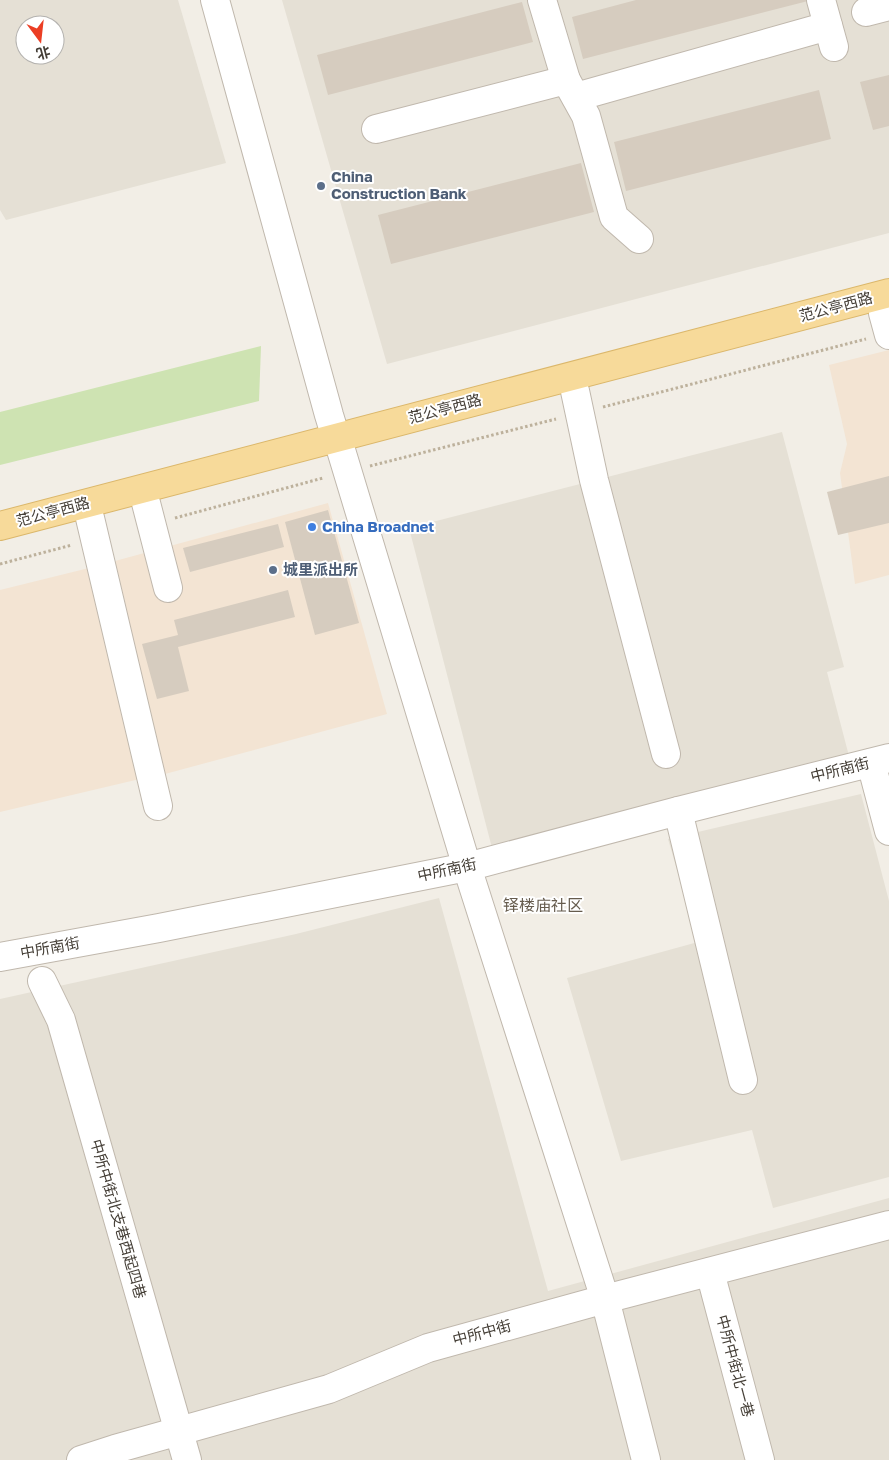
<svg xmlns="http://www.w3.org/2000/svg" width="889" height="1460" font-family="'Golos Text','Noto Sans SC',sans-serif">
	<rect width="100%" height="100%" fill="#f2eee6"/>
	<g fill="#e5e0d5" fill-rule="evenodd">
		<path d="M 0,0 L 178,0 L 226,163 L 6,220 L 0,210 ZM 25,25 L 55,25 L 55,55 L 25,55 Z"/>
		<path d="M 282,0 L 889,0 L 889,233 L 387,364 Z"/>
		<path d="M 782,432 L 844,667 L 827,672 L 849,756 L 492,848 L 409,528 Z"/>
		<path d="M 861,794 L 889,901 L 889,1177 L 773,1208 L 752,1130 L 621,1161 L 567,978 L 698,942 L 668,839 Z"/>
		<path d="M 439,898 L 548,1291 L 889,1198 L 889,1460 L 0,1460 L 0,999 L 296,934 Z"/>
	</g>
	<g fill="#f3e4d3">
		<path d="M 889,350 L 889,575 L 855,584 L 840,473 L 847,444 L 829,365 Z"/>
		<path d="M 328,503 L 387,714 L 165,774 L 115,561 Z"/>
		<path d="M 93,567 L 144,778 L 0,812 L 0,590 Z"/>
	</g>
	<path fill="#cee3b2" d="M 261,346 L 259,401 L 0,465 L 0,412 Z"/>
	<g fill="#d6ccbf">
		<path d="M 636,0 L 808,0 L 808,1 L 583,59 L 572,17 Z"/>
		<path d="M 522,2 L 533,42 L 328,95 L 317,55 Z"/>
		<path d="M 889,75 L 889,126 L 873,130 L 860,82 Z"/>
		<path d="M 819,90 L 831,139 L 626,191 L 614,142 Z"/>
		<path d="M 581,163 L 594,212 L 391,264 L 378,215 Z"/>
		<path d="M 889,476 L 889,523 L 838,535 L 827,492 Z"/>
		<path d="M 328,510 L 359,623 L 315,635 L 285,522 Z"/>
		<path d="M 278,524 L 284,547 L 190,572 L 183,548 Z"/>
		<path d="M 288,590 L 295,617 L 178,647 L 189,691 L 157,699 L 142,644 L 178,635 L 174,620 Z"/>
	</g>
	<g fill="none" stroke-linecap="round" stroke-linejoin="round">
		<g stroke="#c0b8ad" stroke-width="30">
			<g id="minor">
				<path d="M 215,0 L 329,415 L 336,438 L 341,450 L 467,867 L 605,1299 L 646,1460"/>
				<path d="M 542,0 L 566,80 L 586,116 L 614,217 L 639,239"/>
				<path d="M 821,0 L 834,47"/>
				<path d="M 866,12 L 889,6"/>
				<path d="M 576,97 L 828,26"/>
				<path d="M 376,129 L 566,80"/>
				<path d="M 883,313 L 889,335"/>
				<path d="M 575,391 L 594,480 L 666,754"/>
				<path d="M 146,503 L 168,588"/>
				<path d="M 90,518 L 158,806"/>
				<path d="M 871,763 L 889,831"/>
				<path d="M 678,811 L 743,1080"/>
				<path d="M 0,957 L 159,928 L 467,867 L 678,811 L 889,758"/>
				<path d="M 42,981 L 61,1020 L 187,1460"/>
				<path d="M 710,1272 L 760,1460"/>
				<path d="M 81,1460 L 115,1449 L 329,1389 L 428,1348 L 605,1299 L 889,1225"/>
			</g>
		</g>
		<g stroke="#dbb76b" stroke-width="30">
			<path id="major" d="M 0,526 L 889,293"/>
		</g>
		<g stroke="#bdb19c" stroke-width="3" stroke-dasharray="2.5 2.5" stroke-linecap="butt">
			<path d="M 603,407 L 866,339"/>
			<path d="M 370,466 L 556,419"/>
			<path d="M 175,518 L 323,478"/>
			<path d="M 0,564 L 72,545"/>
		</g>
		<use href="#minor" stroke="#fff" stroke-width="28"/>
		<use href="#major" stroke="#f7da9a" stroke-width="28"/>
	</g>
	<g fill="#5c6f8a" stroke="#fff" stroke-width="2">
		<circle cx="321" cy="186" r="5"/>
		<circle cx="273" cy="570" r="5"/>
	</g>
	<circle fill="#3f7fe0" stroke="#fff" stroke-width="2" cx="312" cy="527" r="5"/>
	<g text-anchor="middle" stroke-width="4" stroke-linejoin="round" paint-order="stroke">
		<g font-size="15" font-weight="bold" fill="#4e5e75" stroke="#fff" text-anchor="start">
			<text x="331" y="182">China<tspan x="331" dy="17">Construction Bank</tspan></text>
			<text x="283" y="575">城里派出所</text>
		</g>
		<g font-size="15" fill="#443e36" stroke="#fff">
			<text transform="translate(836 307) rotate(-15)" y="5">范公亭西路</text>
			<text transform="translate(445 409) rotate(-15)" y="5">范公亭西路</text>
			<text transform="translate(53 512) rotate(-15)" y="5">范公亭西路</text>
			<text transform="translate(840 770) rotate(-14)" y="5">中所南街</text>
			<text transform="translate(447 870) rotate(-12)" y="5">中所南街</text>
			<text transform="translate(50 948) rotate(-10)" y="5">中所南街</text>
			<text transform="translate(118 1219) rotate(74)" y="5">中所中街北支巷西起四巷</text>
			<text transform="translate(482 1333) rotate(-15)" y="5">中所中街</text>
			<text transform="translate(735 1366) rotate(75)" y="5">中所中街北一巷</text>
		</g>
		<g font-size="15" font-weight="bold" fill="#366cbe" stroke="#fff" text-anchor="start">
			<text x="322" y="532">China Broadnet</text>
		</g>
		<g font-size="16" fill="#665c4e" stroke="#fff">
			<text x="543" y="911">铎楼庙社区</text>
		</g>
	</g>
	<g transform="translate(40 40) rotate(165)"><circle r="24" fill="#ffffff" stroke="#b4b2af"/>
	<path d="M0-4L9 19L0 12L-9 19Z" fill="#eb3e24"/>
	<text y="-8" font-size="14" font-weight="bold" text-anchor="middle" fill="#443e36">北</text>
	</g>
</svg>
